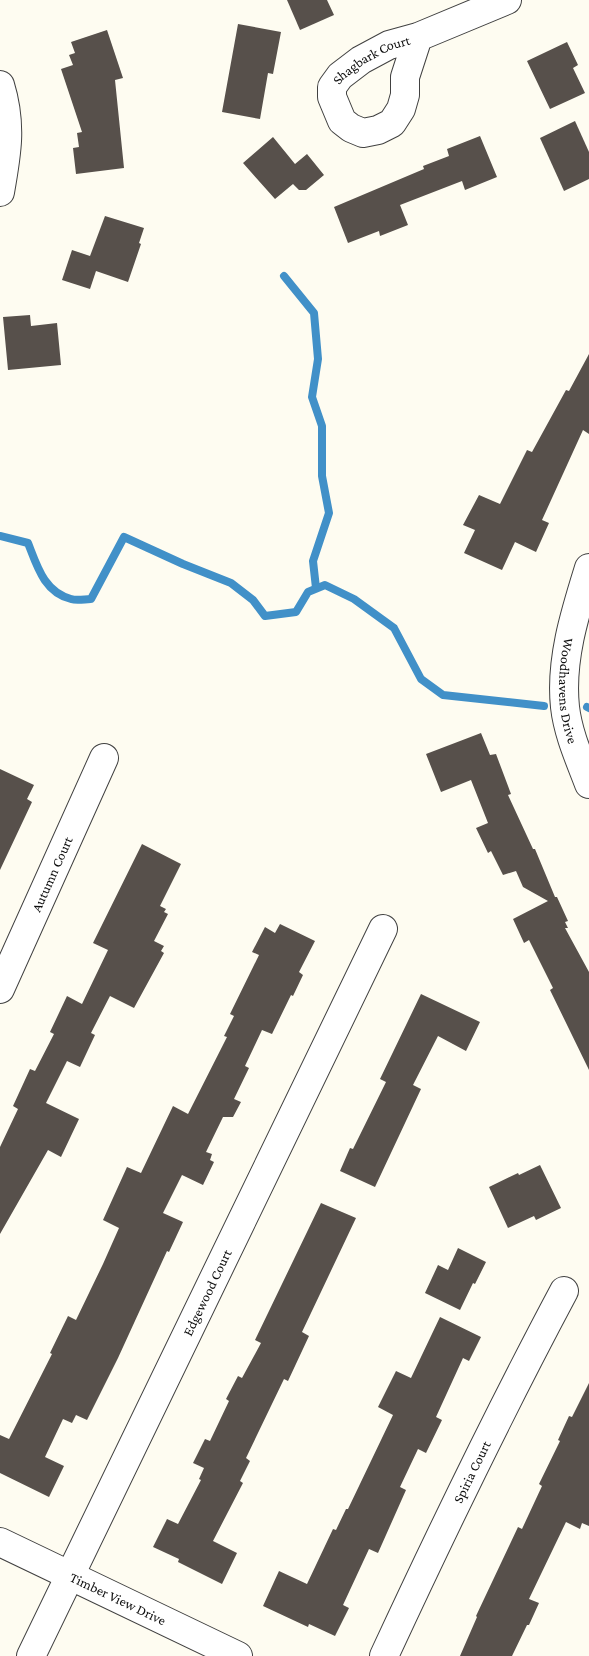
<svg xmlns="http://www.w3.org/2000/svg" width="589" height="1656" font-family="'Crimson Pro',serif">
	<rect width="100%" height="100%" fill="#fefcf1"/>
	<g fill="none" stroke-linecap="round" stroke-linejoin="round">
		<g stroke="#4190c8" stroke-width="8">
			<path d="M 284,276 L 314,313 L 318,359 L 312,397 L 322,426 L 322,476 L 329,513 L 313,561 L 316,588"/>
			<path d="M 0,536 L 28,543 C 37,566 44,592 71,599 C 77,601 85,599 91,599 L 124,537 L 183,564 L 231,583 L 253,600 L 265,616 L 296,612 L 308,592 L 325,585 L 354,599 L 394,628 L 421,679 L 443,695 L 544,706"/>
			<path d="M 587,707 L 589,708"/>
		</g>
	</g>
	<g fill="#57504b">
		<path d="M 287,0 L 327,0 L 334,15 L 300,30 Z"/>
		<path d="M 238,24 L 281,32 L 273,74 L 268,73 L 260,119 L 222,112 Z"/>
		<path d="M 107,30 L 123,78 L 115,80 L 124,168 L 76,174 L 73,148 L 79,147 L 77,133 L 82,132 L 61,69 L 73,65 L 69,55 L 75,53 L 71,42 Z"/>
		<path d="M 567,42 L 578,65 L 573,68 L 585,93 L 550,109 L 527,61 Z"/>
		<path d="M 575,121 L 589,152 L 589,179 L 564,191 L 540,138 Z"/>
		<path d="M 480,136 L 497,177 L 465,190 L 462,181 L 400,205 L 408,225 L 380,236 L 379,231 L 348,243 L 334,207 L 424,169 L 423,166 L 449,156 L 447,149 Z"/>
		<path d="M 273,137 L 295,164 L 307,154 L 324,175 L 306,190 L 299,190 L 293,184 L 275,199 L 243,163 Z"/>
		<path d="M 105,216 L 144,228 L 139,243 L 141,244 L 128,282 L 96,271 L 90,289 L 62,280 L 72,250 L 90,256 Z"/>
		<path d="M 30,315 L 31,326 L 57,323 L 61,365 L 8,370 L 3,317 Z"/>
		<path d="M 589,354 L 589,434 L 583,430 L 542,520 L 549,523 L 536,552 L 515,542 L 502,570 L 464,553 L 475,530 L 463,525 L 479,495 L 500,504 L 527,450 L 532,452 L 566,390 L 569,391 Z"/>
		<path d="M 481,733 L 490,755 L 496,754 L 511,794 L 508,795 L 533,849 L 535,849 L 555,897 L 557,897 L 568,921 L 565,922 L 568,928 L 565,928 L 589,972 L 589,1070 L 550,990 L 553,988 L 529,940 L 524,943 L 513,919 L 548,901 L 523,887 L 516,871 L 503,875 L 491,851 L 488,853 L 476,828 L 488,823 L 471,780 L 441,792 L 426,754 Z"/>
		<path d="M 0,769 L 34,785 L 27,799 L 32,802 L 0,870 Z"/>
		<path d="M 142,844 L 181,864 L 160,906 L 166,909 L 164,912 L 168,914 L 154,941 L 164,946 L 161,951 L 164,953 L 134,1008 L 110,996 L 91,1033 L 95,1035 L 80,1067 L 67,1061 L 46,1103 L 79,1119 L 61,1157 L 48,1150 L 0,1234 L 0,1147 L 18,1109 L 13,1106 L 30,1069 L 35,1071 L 54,1034 L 50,1032 L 67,996 L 82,1004 L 108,950 L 93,943 Z"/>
		<path d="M 280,924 L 315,941 L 299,972 L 303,975 L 293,996 L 291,995 L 272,1034 L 262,1030 L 245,1066 L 249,1068 L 234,1099 L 241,1102 L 233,1117 L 223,1117 L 206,1152 L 212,1154 L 210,1160 L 214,1162 L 203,1185 L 182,1175 L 163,1213 L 183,1222 L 169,1252 L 167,1251 L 118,1358 L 87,1420 L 76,1415 L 72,1423 L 63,1419 L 45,1457 L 64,1466 L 49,1497 L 0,1473 L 0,1435 L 9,1439 L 52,1354 L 50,1353 L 68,1316 L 76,1320 L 103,1264 L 119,1228 L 103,1220 L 127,1167 L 141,1173 L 173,1106 L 188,1114 L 227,1037 L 224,1036 L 234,1016 L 230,1014 L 259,955 L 252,952 L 265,927 L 275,933 Z"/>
		<path d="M 421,994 L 480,1022 L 466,1051 L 438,1036 L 413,1085 L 421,1089 L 375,1187 L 340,1171 L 350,1148 L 353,1149 L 386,1082 L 380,1079 Z"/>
		<path d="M 540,1165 L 561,1208 L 536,1220 L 534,1216 L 508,1228 L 489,1187 L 518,1173 L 519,1175 Z"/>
		<path d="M 321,1203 L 356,1218 L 302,1332 L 309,1336 L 288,1381 L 284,1379 L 246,1458 L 250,1461 L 240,1481 L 243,1483 L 213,1541 L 237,1553 L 222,1584 L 178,1562 L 179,1559 L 153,1547 L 167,1519 L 178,1524 L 201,1480 L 199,1479 L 204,1468 L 193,1463 L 205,1439 L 210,1441 L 229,1401 L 226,1399 L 238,1376 L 242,1378 L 261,1343 L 255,1340 Z"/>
		<path d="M 458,1248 L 486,1262 L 475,1284 L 473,1283 L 460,1310 L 425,1293 L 438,1265 L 448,1270 Z"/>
		<path d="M 440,1317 L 481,1337 L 469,1361 L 463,1358 L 436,1417 L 442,1420 L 426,1453 L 418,1449 L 400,1487 L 406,1490 L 378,1553 L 369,1549 L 343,1605 L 349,1608 L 335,1636 L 309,1624 L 308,1627 L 263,1606 L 279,1571 L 307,1584 L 333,1529 L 336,1530 L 346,1509 L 348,1509 L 393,1415 L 378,1407 L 396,1371 L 411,1378 Z"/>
		<path d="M 589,1383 L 589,1526 L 582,1523 L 580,1529 L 566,1522 L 529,1599 L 539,1603 L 529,1625 L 527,1625 L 512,1656 L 460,1656 L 477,1617 L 476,1616 L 518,1527 L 522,1529 L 542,1486 L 539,1484 L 560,1441 L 558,1440 L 569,1416 L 572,1417 Z"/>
	</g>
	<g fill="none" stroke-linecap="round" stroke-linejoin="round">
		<g stroke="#414141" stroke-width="30">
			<g id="street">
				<path id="s1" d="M 418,37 L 405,77 L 405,95 L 401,109 L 392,123 L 378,130 L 363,133 L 351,128 L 342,121 L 332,97 L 332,87 L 340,76 L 361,60 L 389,45 L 418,37 L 507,0"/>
				<path d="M 0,85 C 12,124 7,153 0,192"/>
				<path id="s2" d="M 589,568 C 575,613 560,660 565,707 C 568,734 580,760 589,784"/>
				<path id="s3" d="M 0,989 L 104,758"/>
				<path id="s4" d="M 0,1542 L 238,1656"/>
				<path id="s5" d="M 31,1656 L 383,929"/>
				<path id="s6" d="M 384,1656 C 441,1533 500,1411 564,1291"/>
			</g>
		</g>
		<use href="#street" stroke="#fff" stroke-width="28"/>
	</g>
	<g text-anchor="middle" stroke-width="5" stroke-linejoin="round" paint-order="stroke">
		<g font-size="14" fill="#0e0e0e" stroke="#fff">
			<text dy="5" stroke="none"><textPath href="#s1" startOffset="232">Shagbark Court</textPath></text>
			<text dy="5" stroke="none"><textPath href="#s2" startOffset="126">Woodhavens Drive</textPath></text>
			<text dy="5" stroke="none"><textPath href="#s3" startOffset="126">Autumn Court</textPath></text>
			<text dy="5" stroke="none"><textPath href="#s5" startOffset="404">Edgewood Court</textPath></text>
			<text dy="5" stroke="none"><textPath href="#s6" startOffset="204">Spiria Court</textPath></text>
			<text dy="5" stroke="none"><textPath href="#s4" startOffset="131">Timber View Drive</textPath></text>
		</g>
	</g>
</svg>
